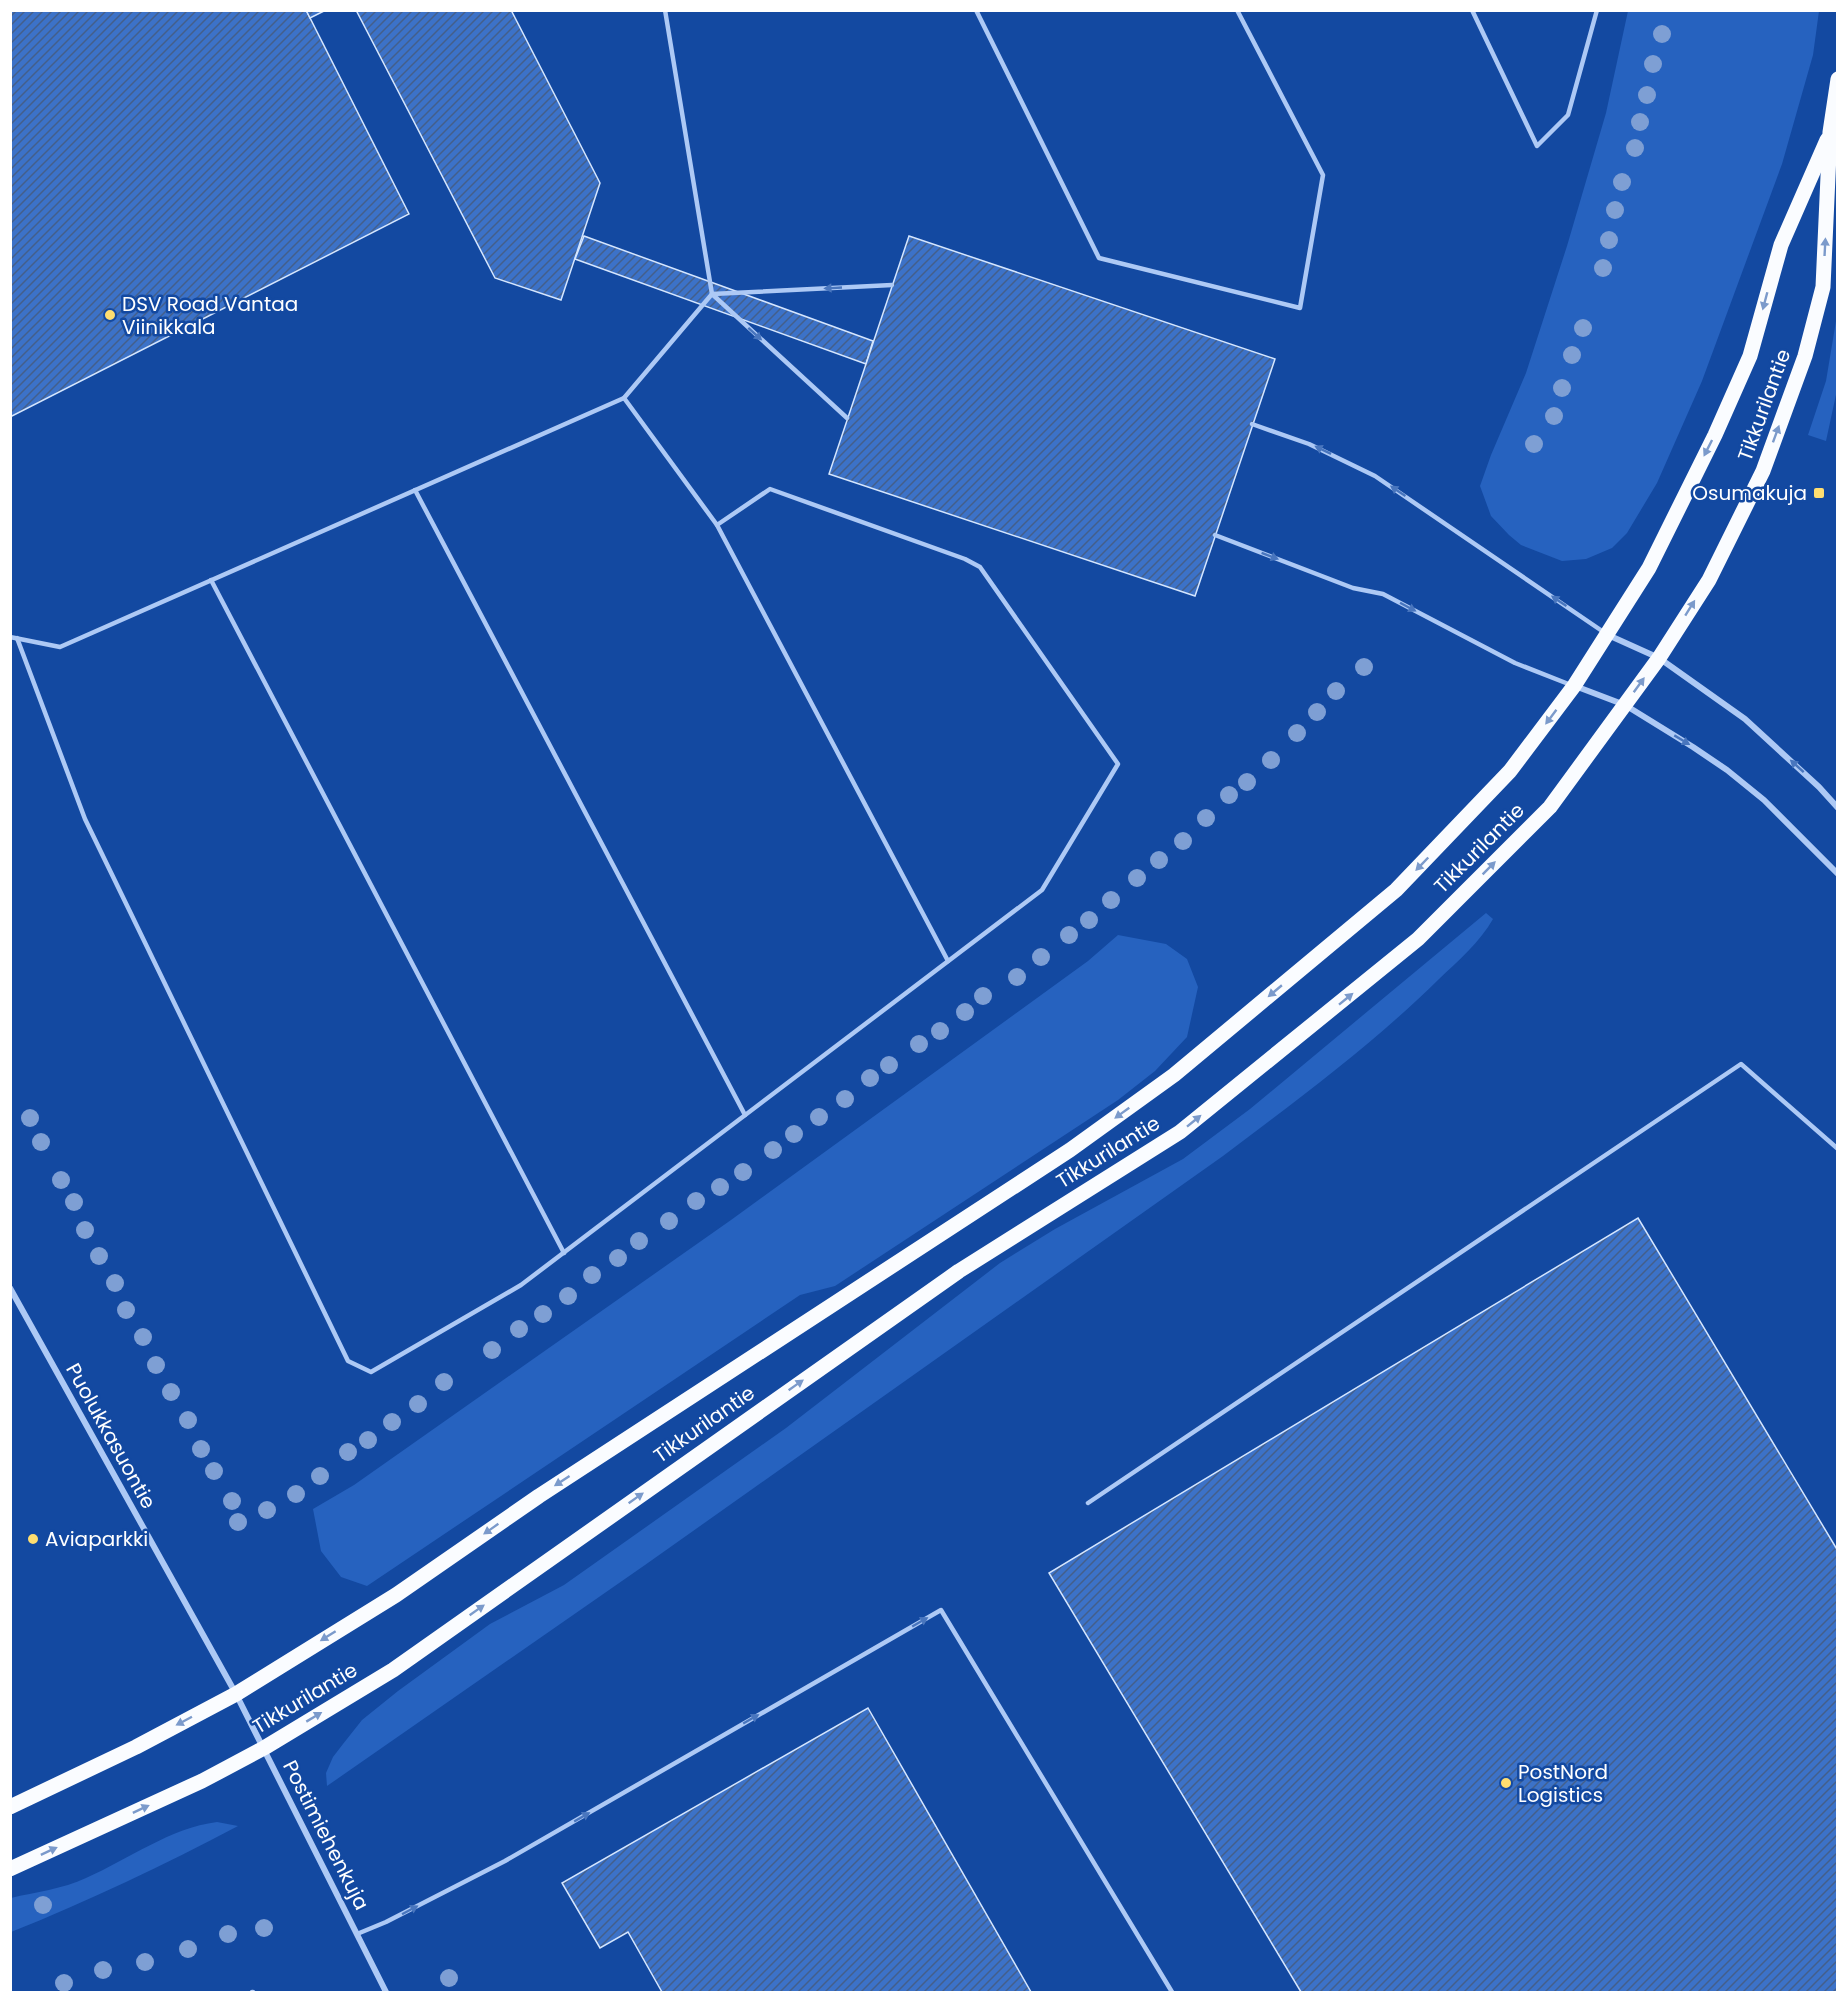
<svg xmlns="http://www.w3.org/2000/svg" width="1848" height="2003" font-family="Poppins,sans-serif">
	<defs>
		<pattern id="building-hatch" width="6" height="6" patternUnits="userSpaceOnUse" patternTransform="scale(1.5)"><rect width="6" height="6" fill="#3c72c8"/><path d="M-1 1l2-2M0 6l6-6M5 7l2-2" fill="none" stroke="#445f8a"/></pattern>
	</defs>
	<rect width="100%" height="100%" fill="#1349a1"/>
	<g fill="#2662bf">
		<path d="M 1628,11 L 1819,11 L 1813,55 L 1782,164 L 1702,381 L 1657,483 L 1627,533 L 1612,548 L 1586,559 L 1562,561 L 1521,545 L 1509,535 L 1491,516 L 1480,486 L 1491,455 L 1526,373 L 1567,246 L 1606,113 Z"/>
		<path d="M 1837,315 L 1837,390 L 1826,441 L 1808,435 L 1826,381 Z"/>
		<path d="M 1486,913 L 1493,919 C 1480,942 1458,961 1438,980 C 1372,1045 1297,1100 1223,1156 L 645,1565 L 327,1786 L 326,1773 L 333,1757 L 343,1744 L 362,1720 L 398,1691 L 490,1624 L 564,1585 L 786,1428 L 1000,1263 L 1055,1229 L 1183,1159 L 1250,1109 Z"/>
		<path d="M 1118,935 L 1166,944 L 1187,959 L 1198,987 L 1187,1037 L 1155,1071 L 1118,1100 L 835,1286 L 800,1295 L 367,1586 L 341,1577 L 321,1551 L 313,1509 L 354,1485 L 731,1220 L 1088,961 Z"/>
		<path d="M 217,1822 L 238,1826 C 164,1865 89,1901 11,1932 L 11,1898 C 35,1892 63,1889 86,1878 C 129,1859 170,1828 217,1822 Z"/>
	</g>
	<g fill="url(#building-hatch)" stroke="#d5e6fe" stroke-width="1.5">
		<path d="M 10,10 L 306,10 L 409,214 L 10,417 Z"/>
		<path d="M 306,10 L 326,10 L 310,18 Z"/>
		<path d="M 356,10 L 511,10 L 600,183 L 561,300 L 495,278 Z"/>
		<path d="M 584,236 L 873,341 L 866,364 L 575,259 Z"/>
		<path d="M 909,236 L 1275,359 L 1195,596 L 829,474 Z"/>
		<path d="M 1638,1218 L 1838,1551 L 1838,1992 L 1301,1992 L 1049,1573 Z"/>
		<path d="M 868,1708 L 1031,1992 L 662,1992 L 628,1932 L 600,1948 L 562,1883 Z"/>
	</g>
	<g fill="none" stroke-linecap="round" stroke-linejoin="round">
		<g stroke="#adc9f5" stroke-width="4.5">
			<path d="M 665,10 L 712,294 L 847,418"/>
			<path d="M 976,10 L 1099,258 L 1300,308 L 1323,175 L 1237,10"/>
			<path d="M 1472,10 L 1537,146 L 1568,115 L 1597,10"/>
			<path d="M 1252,424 L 1309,444 L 1375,476 L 1605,633"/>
			<path d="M 415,490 L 745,1115"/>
			<path d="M 717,525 L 948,961"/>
			<path d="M 1215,535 L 1353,588 L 1383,594 L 1515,663 L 1571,685"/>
			<path d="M 211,580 L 564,1253"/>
			<path d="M 10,637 L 60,647 L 624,398 L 712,294 L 892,285"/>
			<path d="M 17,638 L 85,819 L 348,1361 L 371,1372 L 521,1285 L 1042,890 L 1118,764 L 980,567 L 965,559 L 770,489 L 717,525 L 624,398"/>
			<path d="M 1088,1503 L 1741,1064 L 1838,1149"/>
			<path d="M 357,1934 L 386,1922 L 505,1861 L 941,1610 L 1172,1992"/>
			<path d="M 252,1992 L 253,1992"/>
		</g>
		<g stroke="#adc9f5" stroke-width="6">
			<path d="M 1608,635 L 1659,658 L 1745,719 L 1819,787 L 1838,808"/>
			<path d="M 1575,686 L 1625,705 L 1693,747 L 1727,770 L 1764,800 L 1838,874"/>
			<path d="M 10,1288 L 236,1694 L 386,1992"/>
		</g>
		<g stroke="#fafcff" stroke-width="15">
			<path d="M 10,1807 L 136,1747 L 236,1694 L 396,1595 L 539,1496 L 1070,1150 L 1174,1075 L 1396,890 L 1510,771 L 1574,686 L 1649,568 L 1715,435 L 1750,356 L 1781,245 L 1827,140"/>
			<path d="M 10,1869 L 202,1781 L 264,1748 L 393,1670 L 959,1271 L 1180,1132 L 1418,939 L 1550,807 L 1659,658 L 1709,580 L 1763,471 L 1805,356 L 1823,287 L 1830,132 L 1838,79"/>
		</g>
	</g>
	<g fill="#7e9fd4">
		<circle cx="1662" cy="34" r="9"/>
		<circle cx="1653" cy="64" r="9"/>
		<circle cx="1647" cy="95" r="9"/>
		<circle cx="1640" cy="122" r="9"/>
		<circle cx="1635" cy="148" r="9"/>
		<circle cx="1622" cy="182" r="9"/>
		<circle cx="1615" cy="210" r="9"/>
		<circle cx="1609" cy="240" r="9"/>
		<circle cx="1603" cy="268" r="9"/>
		<circle cx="1583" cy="328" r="9"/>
		<circle cx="1572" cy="355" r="9"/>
		<circle cx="1562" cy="388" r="9"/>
		<circle cx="1554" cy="416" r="9"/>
		<circle cx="1534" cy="444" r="9"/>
		<circle cx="1364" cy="667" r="9"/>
		<circle cx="1336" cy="691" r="9"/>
		<circle cx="1317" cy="712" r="9"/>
		<circle cx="1297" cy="733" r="9"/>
		<circle cx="1271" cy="760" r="9"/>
		<circle cx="1247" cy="782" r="9"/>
		<circle cx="1229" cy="795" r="9"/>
		<circle cx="1206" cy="818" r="9"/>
		<circle cx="1183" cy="841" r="9"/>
		<circle cx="1159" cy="860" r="9"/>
		<circle cx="1137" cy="878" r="9"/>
		<circle cx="1111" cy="900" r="9"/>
		<circle cx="1089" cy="920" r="9"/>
		<circle cx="1069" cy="935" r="9"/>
		<circle cx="1041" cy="957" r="9"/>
		<circle cx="1017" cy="977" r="9"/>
		<circle cx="983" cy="996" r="9"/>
		<circle cx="965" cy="1012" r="9"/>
		<circle cx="940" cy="1031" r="9"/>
		<circle cx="919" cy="1044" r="9"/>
		<circle cx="889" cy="1065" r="9"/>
		<circle cx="870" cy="1078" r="9"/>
		<circle cx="845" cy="1099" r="9"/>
		<circle cx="819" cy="1117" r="9"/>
		<circle cx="30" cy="1118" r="9"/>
		<circle cx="794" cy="1134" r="9"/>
		<circle cx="41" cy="1142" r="9"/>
		<circle cx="773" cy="1150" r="9"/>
		<circle cx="743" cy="1172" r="9"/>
		<circle cx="61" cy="1180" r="9"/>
		<circle cx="720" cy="1187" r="9"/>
		<circle cx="696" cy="1201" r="9"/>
		<circle cx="74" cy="1202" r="9"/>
		<circle cx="669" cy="1221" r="9"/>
		<circle cx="85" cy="1230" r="9"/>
		<circle cx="639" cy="1241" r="9"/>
		<circle cx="99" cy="1256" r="9"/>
		<circle cx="618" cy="1258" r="9"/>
		<circle cx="592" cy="1275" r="9"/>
		<circle cx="115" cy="1283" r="9"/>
		<circle cx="568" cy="1296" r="9"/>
		<circle cx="126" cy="1310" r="9"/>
		<circle cx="543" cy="1314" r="9"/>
		<circle cx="519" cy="1329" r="9"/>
		<circle cx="143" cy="1337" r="9"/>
		<circle cx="492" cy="1350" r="9"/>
		<circle cx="156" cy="1365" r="9"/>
		<circle cx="444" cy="1382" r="9"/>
		<circle cx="171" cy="1392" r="9"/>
		<circle cx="418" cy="1404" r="9"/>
		<circle cx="188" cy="1420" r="9"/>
		<circle cx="392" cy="1422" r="9"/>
		<circle cx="368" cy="1440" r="9"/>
		<circle cx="201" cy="1449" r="9"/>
		<circle cx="348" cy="1452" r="9"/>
		<circle cx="214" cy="1471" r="9"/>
		<circle cx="320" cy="1476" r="9"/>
		<circle cx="296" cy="1494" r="9"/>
		<circle cx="232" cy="1501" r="9"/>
		<circle cx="267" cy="1510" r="9"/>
		<circle cx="238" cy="1522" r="9"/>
		<circle cx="43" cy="1905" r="9"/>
		<circle cx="264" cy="1928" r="9"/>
		<circle cx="228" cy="1934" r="9"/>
		<circle cx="188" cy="1949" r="9"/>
		<circle cx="145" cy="1962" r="9"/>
		<circle cx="103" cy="1970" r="9"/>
		<circle cx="449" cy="1978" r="9"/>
		<circle cx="64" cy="1983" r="9"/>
	</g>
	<defs><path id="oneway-solid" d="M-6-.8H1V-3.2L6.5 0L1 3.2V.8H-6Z" transform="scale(1.5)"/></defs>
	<g fill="#7b9acb">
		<use href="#oneway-solid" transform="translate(1825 247) rotate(-87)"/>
		<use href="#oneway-solid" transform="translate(1765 301) rotate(105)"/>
		<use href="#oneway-solid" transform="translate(1776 434) rotate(-70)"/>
		<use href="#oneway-solid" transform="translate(1708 448) rotate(117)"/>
		<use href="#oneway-solid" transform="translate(1690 608) rotate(-58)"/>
		<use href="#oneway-solid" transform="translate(1639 685) rotate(-54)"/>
		<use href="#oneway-solid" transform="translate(1551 717) rotate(127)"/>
		<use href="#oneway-solid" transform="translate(1422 864) rotate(134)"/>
		<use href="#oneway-solid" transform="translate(1489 868) rotate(-45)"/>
		<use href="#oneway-solid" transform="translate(1275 991) rotate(140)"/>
		<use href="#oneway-solid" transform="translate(1346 999) rotate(-39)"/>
		<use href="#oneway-solid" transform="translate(1122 1113) rotate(144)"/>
		<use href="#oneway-solid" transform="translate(1194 1121) rotate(-39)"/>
		<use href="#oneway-solid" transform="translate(796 1385) rotate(-35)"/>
		<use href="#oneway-solid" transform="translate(562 1481) rotate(147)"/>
		<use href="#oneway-solid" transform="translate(636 1498) rotate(-35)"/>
		<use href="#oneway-solid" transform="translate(491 1529) rotate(145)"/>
		<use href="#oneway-solid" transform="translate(477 1610) rotate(-35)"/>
		<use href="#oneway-solid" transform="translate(328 1636) rotate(148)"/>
		<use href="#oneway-solid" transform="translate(314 1717) rotate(-31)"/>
		<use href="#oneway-solid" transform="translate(184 1721) rotate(152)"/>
		<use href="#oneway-solid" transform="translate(141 1809) rotate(-25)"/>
		<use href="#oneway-solid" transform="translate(49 1851) rotate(-25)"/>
	</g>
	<g fill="#4976be">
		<use href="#oneway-solid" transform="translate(833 288) rotate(177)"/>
		<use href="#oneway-solid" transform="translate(755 334) rotate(42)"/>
		<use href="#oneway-solid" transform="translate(1323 450) rotate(-154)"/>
		<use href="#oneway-solid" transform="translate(1398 491) rotate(-146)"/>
		<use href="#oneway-solid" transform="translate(1270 556) rotate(21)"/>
		<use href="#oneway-solid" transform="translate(1559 601) rotate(-146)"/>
		<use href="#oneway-solid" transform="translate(1408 607) rotate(28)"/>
		<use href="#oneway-solid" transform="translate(1682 740) rotate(31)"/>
		<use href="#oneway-solid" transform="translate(1797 766) rotate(-138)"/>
		<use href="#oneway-solid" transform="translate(920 1622) rotate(-30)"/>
		<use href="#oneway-solid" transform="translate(751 1719) rotate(-30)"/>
		<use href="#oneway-solid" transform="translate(582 1817) rotate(-30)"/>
		<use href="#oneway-solid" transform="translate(410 1910) rotate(-28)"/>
	</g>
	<g fill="#ffde70" stroke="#1349a1" stroke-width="2">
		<circle cx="110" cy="315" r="6"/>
		<rect x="1813" y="487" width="12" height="12" rx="3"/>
		<circle cx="33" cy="1539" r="6"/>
		<circle cx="1506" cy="1783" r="6"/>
	</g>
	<g text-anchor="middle" stroke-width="5" stroke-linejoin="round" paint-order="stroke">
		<g font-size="20" fill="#fff" stroke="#1349a1" text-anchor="start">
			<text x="122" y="311">DSV Road Vantaa<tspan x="122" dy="23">Viinikkala</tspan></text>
			<text x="1807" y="500" text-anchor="end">Osumakuja</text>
			<text x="45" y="1546">Aviaparkki</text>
			<text x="1518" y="1779">PostNord<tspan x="1518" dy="23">Logistics</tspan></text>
		</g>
		<g font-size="20" fill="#fff" stroke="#1349a1">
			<text transform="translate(1764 405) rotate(-70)" y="7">Tikkurilantie</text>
			<text transform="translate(1479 848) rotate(-45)" y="7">Tikkurilantie</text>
			<text transform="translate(1108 1152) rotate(-32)" y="7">Tikkurilantie</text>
			<text transform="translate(704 1424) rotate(-35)" y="7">Tikkurilantie</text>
			<text transform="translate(111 1436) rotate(61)" y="7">Puolukkasuontie</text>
			<text transform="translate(305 1698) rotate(-31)" y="7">Tikkurilantie</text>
			<text transform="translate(326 1835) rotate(63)" y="7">Postimiehenkuja</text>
		</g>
	</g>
	<rect width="1848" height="2003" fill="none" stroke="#ffffff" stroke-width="24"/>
</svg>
